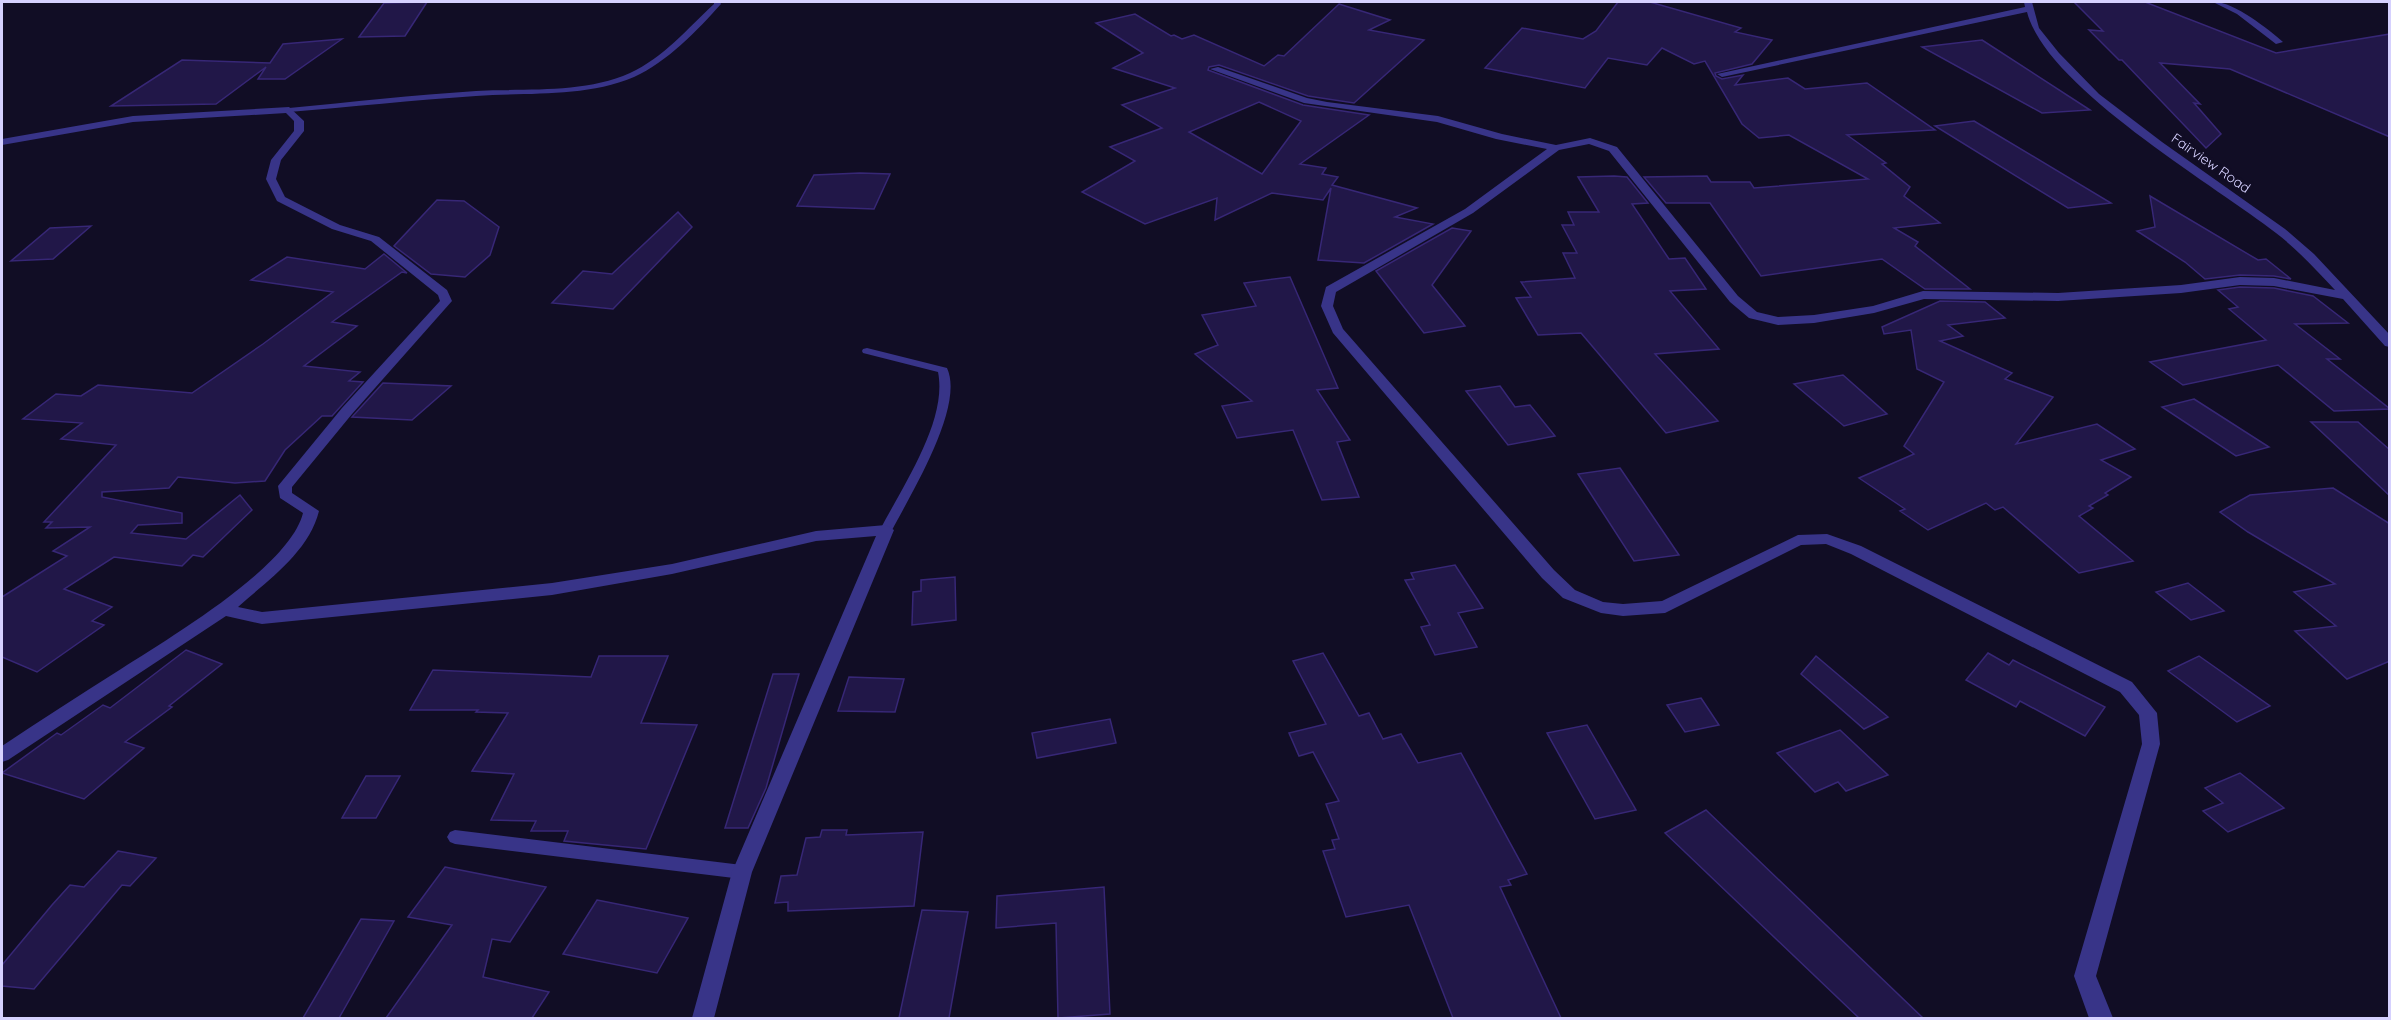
<svg xmlns="http://www.w3.org/2000/svg" width="2391" height="1020" font-family="Quicksand,sans-serif">
	<rect width="100%" height="100%" fill="#110d25"/>
	<g fill="#211748" stroke="#372776" stroke-width="1.5" fill-rule="evenodd">
		<path d="M 427,2 L 405,36 L 359,37 L 384,3 Z"/>
		<path d="M 1618,2 L 1650,2 L 1741,28 L 1735,32 L 1772,40 L 1752,64 L 1715,73 L 1716,76 L 1722,79 L 1743,75 L 1735,85 L 1788,78 L 1805,89 L 1867,83 L 1935,130 L 1847,135 L 1886,163 L 1882,164 L 1910,187 L 1904,196 L 1940,223 L 1894,228 L 1918,242 L 1915,246 L 1970,289 L 1925,289 L 1882,259 L 1761,276 L 1710,203 L 1666,203 L 1644,177 L 1707,176 L 1711,182 L 1750,182 L 1754,188 L 1868,179 L 1789,135 L 1759,138 L 1742,124 L 1705,61 L 1694,64 L 1662,48 L 1647,65 L 1608,58 L 1585,88 L 1485,68 L 1522,28 L 1583,39 L 1596,31 Z"/>
		<path d="M 2074,2 L 2145,2 L 2276,53 L 2390,34 L 2390,137 L 2230,69 L 2160,63 L 2200,104 L 2194,103 L 2221,134 L 2206,148 L 2122,60 L 2119,60 L 2089,30 L 2103,31 Z"/>
		<path d="M 1339,4 L 1390,20 L 1369,30 L 1424,40 L 1354,103 L 1308,96 L 1219,65 L 1209,67 L 1208,70 L 1303,105 L 1369,115 L 1300,164 L 1326,168 L 1322,174 L 1338,177 L 1332,185 L 1417,208 L 1395,217 L 1433,224 L 1364,263 L 1318,260 L 1331,188 L 1323,200 L 1272,193 L 1215,220 L 1217,198 L 1145,224 L 1082,192 L 1135,161 L 1110,147 L 1162,128 L 1122,105 L 1175,88 L 1113,68 L 1143,53 L 1096,23 L 1135,14 L 1171,36 L 1174,35 L 1182,39 L 1194,35 L 1264,66 L 1278,55 L 1284,56 ZM 1259,102 L 1301,121 L 1262,174 L 1189,132 Z"/>
		<path d="M 342,39 L 285,79 L 258,79 L 266,67 L 216,104 L 111,106 L 182,60 L 270,63 L 283,44 Z"/>
		<path d="M 1982,40 L 2090,110 L 2042,113 L 1922,47 Z"/>
		<path d="M 1974,121 L 2111,203 L 2068,208 L 1935,126 Z"/>
		<path d="M 860,173 L 890,174 L 874,209 L 797,206 L 814,175 Z"/>
		<path d="M 1614,176 L 1627,177 L 1648,203 L 1632,204 L 1669,259 L 1685,258 L 1706,289 L 1670,291 L 1719,349 L 1655,354 L 1718,421 L 1666,433 L 1581,333 L 1538,335 L 1516,298 L 1531,297 L 1521,282 L 1575,278 L 1563,253 L 1577,253 L 1562,225 L 1574,225 L 1568,212 L 1599,212 L 1578,177 Z"/>
		<path d="M 2150,196 L 2258,260 L 2266,259 L 2291,279 L 2274,276 L 2240,275 L 2205,279 L 2185,262 L 2137,231 L 2155,227 Z"/>
		<path d="M 437,200 L 464,201 L 499,227 L 490,255 L 465,277 L 431,274 L 394,246 Z"/>
		<path d="M 678,212 L 692,227 L 613,309 L 552,303 L 583,271 L 612,274 Z"/>
		<path d="M 91,226 L 53,259 L 11,261 L 50,228 Z"/>
		<path d="M 1452,228 L 1471,231 L 1432,285 L 1465,326 L 1424,333 L 1376,271 Z"/>
		<path d="M 384,254 L 407,273 L 402,272 L 332,322 L 357,326 L 304,366 L 360,372 L 349,381 L 363,382 L 332,416 L 322,416 L 285,450 L 265,481 L 235,483 L 178,477 L 169,488 L 102,492 L 102,497 L 182,513 L 182,523 L 138,525 L 131,533 L 186,539 L 240,495 L 252,510 L 203,557 L 193,555 L 182,566 L 114,557 L 64,589 L 112,607 L 92,621 L 104,625 L 37,672 L 2,657 L 2,597 L 67,556 L 53,551 L 90,527 L 46,528 L 52,522 L 44,522 L 116,445 L 61,439 L 82,423 L 23,419 L 56,394 L 81,396 L 98,385 L 192,393 L 263,344 L 333,292 L 251,280 L 287,257 L 365,269 Z"/>
		<path d="M 1290,277 L 1338,388 L 1317,390 L 1350,440 L 1337,442 L 1359,497 L 1322,500 L 1293,430 L 1237,438 L 1222,406 L 1252,401 L 1195,354 L 1218,345 L 1202,315 L 1256,306 L 1244,283 Z"/>
		<path d="M 2240,287 L 2274,288 L 2313,296 L 2348,323 L 2295,324 L 2340,359 L 2327,359 L 2390,409 L 2334,411 L 2278,365 L 2183,385 L 2150,362 L 2266,340 L 2229,309 L 2238,307 L 2218,290 Z"/>
		<path d="M 1940,301 L 1985,302 L 2005,318 L 1948,325 L 1963,336 L 1940,341 L 2012,373 L 2005,379 L 2053,397 L 2016,444 L 2097,424 L 2135,449 L 2101,460 L 2131,477 L 2105,493 L 2108,495 L 2089,506 L 2093,508 L 2079,516 L 2133,561 L 2079,573 L 2003,507 L 1995,510 L 1986,503 L 1928,530 L 1900,511 L 1905,509 L 1859,478 L 1914,454 L 1904,446 L 1944,382 L 1917,369 L 1911,330 L 1884,334 L 1882,327 Z"/>
		<path d="M 1843,375 L 1887,414 L 1844,426 L 1794,384 Z"/>
		<path d="M 383,383 L 451,386 L 412,420 L 352,417 Z"/>
		<path d="M 1500,386 L 1515,407 L 1530,405 L 1555,436 L 1508,445 L 1466,391 Z"/>
		<path d="M 2194,399 L 2269,447 L 2236,456 L 2162,407 Z"/>
		<path d="M 2311,422 L 2358,422 L 2390,450 L 2390,496 Z"/>
		<path d="M 1620,468 L 1679,555 L 1634,561 L 1578,474 Z"/>
		<path d="M 2333,488 L 2390,524 L 2390,661 L 2347,679 L 2295,631 L 2336,626 L 2294,592 L 2335,584 L 2248,532 L 2220,512 L 2250,495 Z"/>
		<path d="M 1455,565 L 1483,608 L 1458,613 L 1477,647 L 1435,655 L 1421,627 L 1430,625 L 1405,580 L 1414,579 L 1411,573 Z"/>
		<path d="M 955,577 L 956,620 L 912,625 L 913,592 L 921,591 L 921,580 Z"/>
		<path d="M 2188,583 L 2224,611 L 2191,620 L 2156,592 Z"/>
		<path d="M 186,650 L 222,664 L 169,706 L 172,707 L 125,742 L 144,748 L 84,799 L 2,773 L 57,733 L 61,735 L 103,705 L 110,708 Z"/>
		<path d="M 1323,653 L 1359,716 L 1369,713 L 1383,739 L 1401,734 L 1418,763 L 1461,753 L 1527,874 L 1508,880 L 1511,885 L 1500,887 L 1561,1018 L 1453,1018 L 1409,905 L 1346,917 L 1323,851 L 1335,849 L 1332,840 L 1339,839 L 1326,804 L 1339,801 L 1313,752 L 1299,756 L 1289,733 L 1326,724 L 1293,661 Z"/>
		<path d="M 1988,653 L 2009,665 L 2013,660 L 2105,707 L 2085,736 L 2020,701 L 2016,707 L 1966,680 Z"/>
		<path d="M 599,656 L 668,656 L 641,723 L 697,725 L 646,849 L 564,841 L 568,831 L 531,831 L 536,821 L 491,820 L 514,774 L 472,771 L 508,713 L 476,712 L 478,710 L 410,710 L 433,670 L 591,677 Z"/>
		<path d="M 1816,656 L 1888,717 L 1864,729 L 1801,674 Z"/>
		<path d="M 2199,656 L 2270,706 L 2237,722 L 2168,671 Z"/>
		<path d="M 773,674 L 799,674 L 766,788 L 748,828 L 725,828 Z"/>
		<path d="M 849,677 L 904,679 L 895,712 L 838,711 Z"/>
		<path d="M 1701,698 L 1719,725 L 1685,732 L 1667,705 Z"/>
		<path d="M 1110,719 L 1116,743 L 1037,758 L 1032,733 Z"/>
		<path d="M 1587,725 L 1636,810 L 1595,819 L 1547,733 Z"/>
		<path d="M 1840,730 L 1888,775 L 1846,791 L 1838,782 L 1815,792 L 1777,753 Z"/>
		<path d="M 2240,773 L 2284,808 L 2228,832 L 2203,811 L 2223,803 L 2205,788 Z"/>
		<path d="M 366,776 L 400,776 L 376,818 L 342,818 Z"/>
		<path d="M 1706,810 L 1923,1018 L 1859,1018 L 1665,833 Z"/>
		<path d="M 822,830 L 847,830 L 846,835 L 923,832 L 914,906 L 788,911 L 788,902 L 775,903 L 781,876 L 797,875 L 806,838 L 820,837 Z"/>
		<path d="M 118,851 L 156,858 L 130,886 L 122,885 L 34,989 L 2,986 L 2,965 L 52,905 L 70,885 L 84,887 Z"/>
		<path d="M 445,867 L 546,887 L 510,942 L 492,939 L 483,977 L 549,992 L 532,1018 L 386,1018 L 452,925 L 408,917 Z"/>
		<path d="M 1104,887 L 1110,1014 L 1058,1018 L 1056,923 L 996,928 L 997,896 Z"/>
		<path d="M 597,900 L 688,918 L 657,973 L 563,954 Z"/>
		<path d="M 922,910 L 968,912 L 949,1018 L 899,1018 Z"/>
		<path d="M 361,919 L 394,921 L 339,1018 L 303,1018 Z"/>
	</g>
	<g fill="none" stroke-linecap="round" stroke-linejoin="round">
		<g fill="#383488" fill-rule="evenodd">
			<path d="M 714,2 L 720,2 L 721,4 C 697,31 667,62 634,77 C 584,98 528,92 476,96 C 413,100 351,107 289,112 L 285,110 L 289,108 C 351,102 414,95 476,91 C 527,88 583,94 630,73 C 663,58 688,28 714,4 Z"/>
			<path d="M 2213,2 C 2231,0 2269,29 2283,42 L 2276,44 L 2237,14 Z"/>
			<path d="M 867,348 L 947,368 C 965,406 911,494 892,530 L 886,534 L 880,530 C 902,487 948,421 938,372 L 863,353 L 862,351 L 863,349 Z"/>
			<path d="M 455,830 L 742,865 L 748,867 L 750,872 L 748,877 L 742,879 L 455,844 L 450,842 L 447,837 L 450,832 Z"/>
		</g>
		<g fill="#383488" fill-rule="evenodd">
			<path d="M 2024,2 L 2032,2 L 2039,28 L 2059,53 L 2099,94 L 2162,142 L 2285,229 L 2314,254 L 2390,335 L 2390,347 L 2385,346 L 2343,299 L 2274,286 L 2240,285 L 2181,293 L 2058,301 L 1924,299 L 1874,313 L 1814,323 L 1778,325 L 1749,318 L 1730,302 L 1609,151 L 1589,144 L 1559,150 L 1473,213 L 1336,292 L 1333,306 L 1343,329 L 1554,570 L 1575,590 L 1603,602 L 1623,604 L 1662,601 L 1798,535 L 1827,534 L 1861,546 L 2132,682 L 2157,713 L 2160,744 L 2096,976 L 2113,1018 L 2089,1018 L 2074,976 L 2142,744 L 2139,715 L 2120,692 L 1851,554 L 1826,544 L 1801,545 L 1665,613 L 1623,616 L 1601,613 L 1563,598 L 1542,578 L 1333,333 L 1321,306 L 1326,287 L 1465,209 L 1547,149 L 1496,139 L 1437,122 L 1304,103 L 1210,69 L 1218,67 L 1307,98 L 1327,102 L 1438,116 L 1502,134 L 1556,145 L 1590,138 L 1617,147 L 1738,296 L 1757,312 L 1778,317 L 1814,315 L 1873,306 L 1923,291 L 2058,293 L 2181,285 L 2240,277 L 2274,278 L 2335,290 C 2316,270 2298,250 2276,233 C 2213,184 2046,87 2027,12 L 1722,77 L 1717,74 L 2025,7 Z"/>
			<path d="M 289,107 L 304,121 L 304,131 L 281,160 L 276,179 L 285,197 L 340,225 L 379,237 L 447,290 L 452,301 L 352,414 L 292,487 L 292,493 L 319,511 C 309,552 268,580 238,607 L 262,612 L 552,583 L 672,564 L 816,531 L 886,525 L 894,530 L 752,872 L 714,1018 L 692,1018 L 732,872 L 876,536 L 816,541 L 672,574 L 552,595 L 262,624 L 226,616 L 8,760 L 2,762 L 2,746 C 41,720 81,694 121,669 C 169,638 290,567 303,513 L 280,498 L 278,486 L 342,408 L 440,301 L 438,295 L 371,241 L 332,229 L 277,201 L 266,179 L 271,160 L 294,131 L 294,121 L 286,113 L 133,122 L 2,145 L 2,139 L 133,116 Z"/>
		</g>
	</g>
	<g text-anchor="middle" stroke-width="6" stroke-linejoin="round" paint-order="stroke">
		<g font-size="14" fill="#d6d1ff" stroke="#110d25">
			<text transform="translate(2211 163) rotate(35)" y="5">Fairview Road</text>
		</g>
	</g>
	<rect width="2391" height="1020" fill="none" stroke="#d6d1ff" stroke-width="6"/>
</svg>
